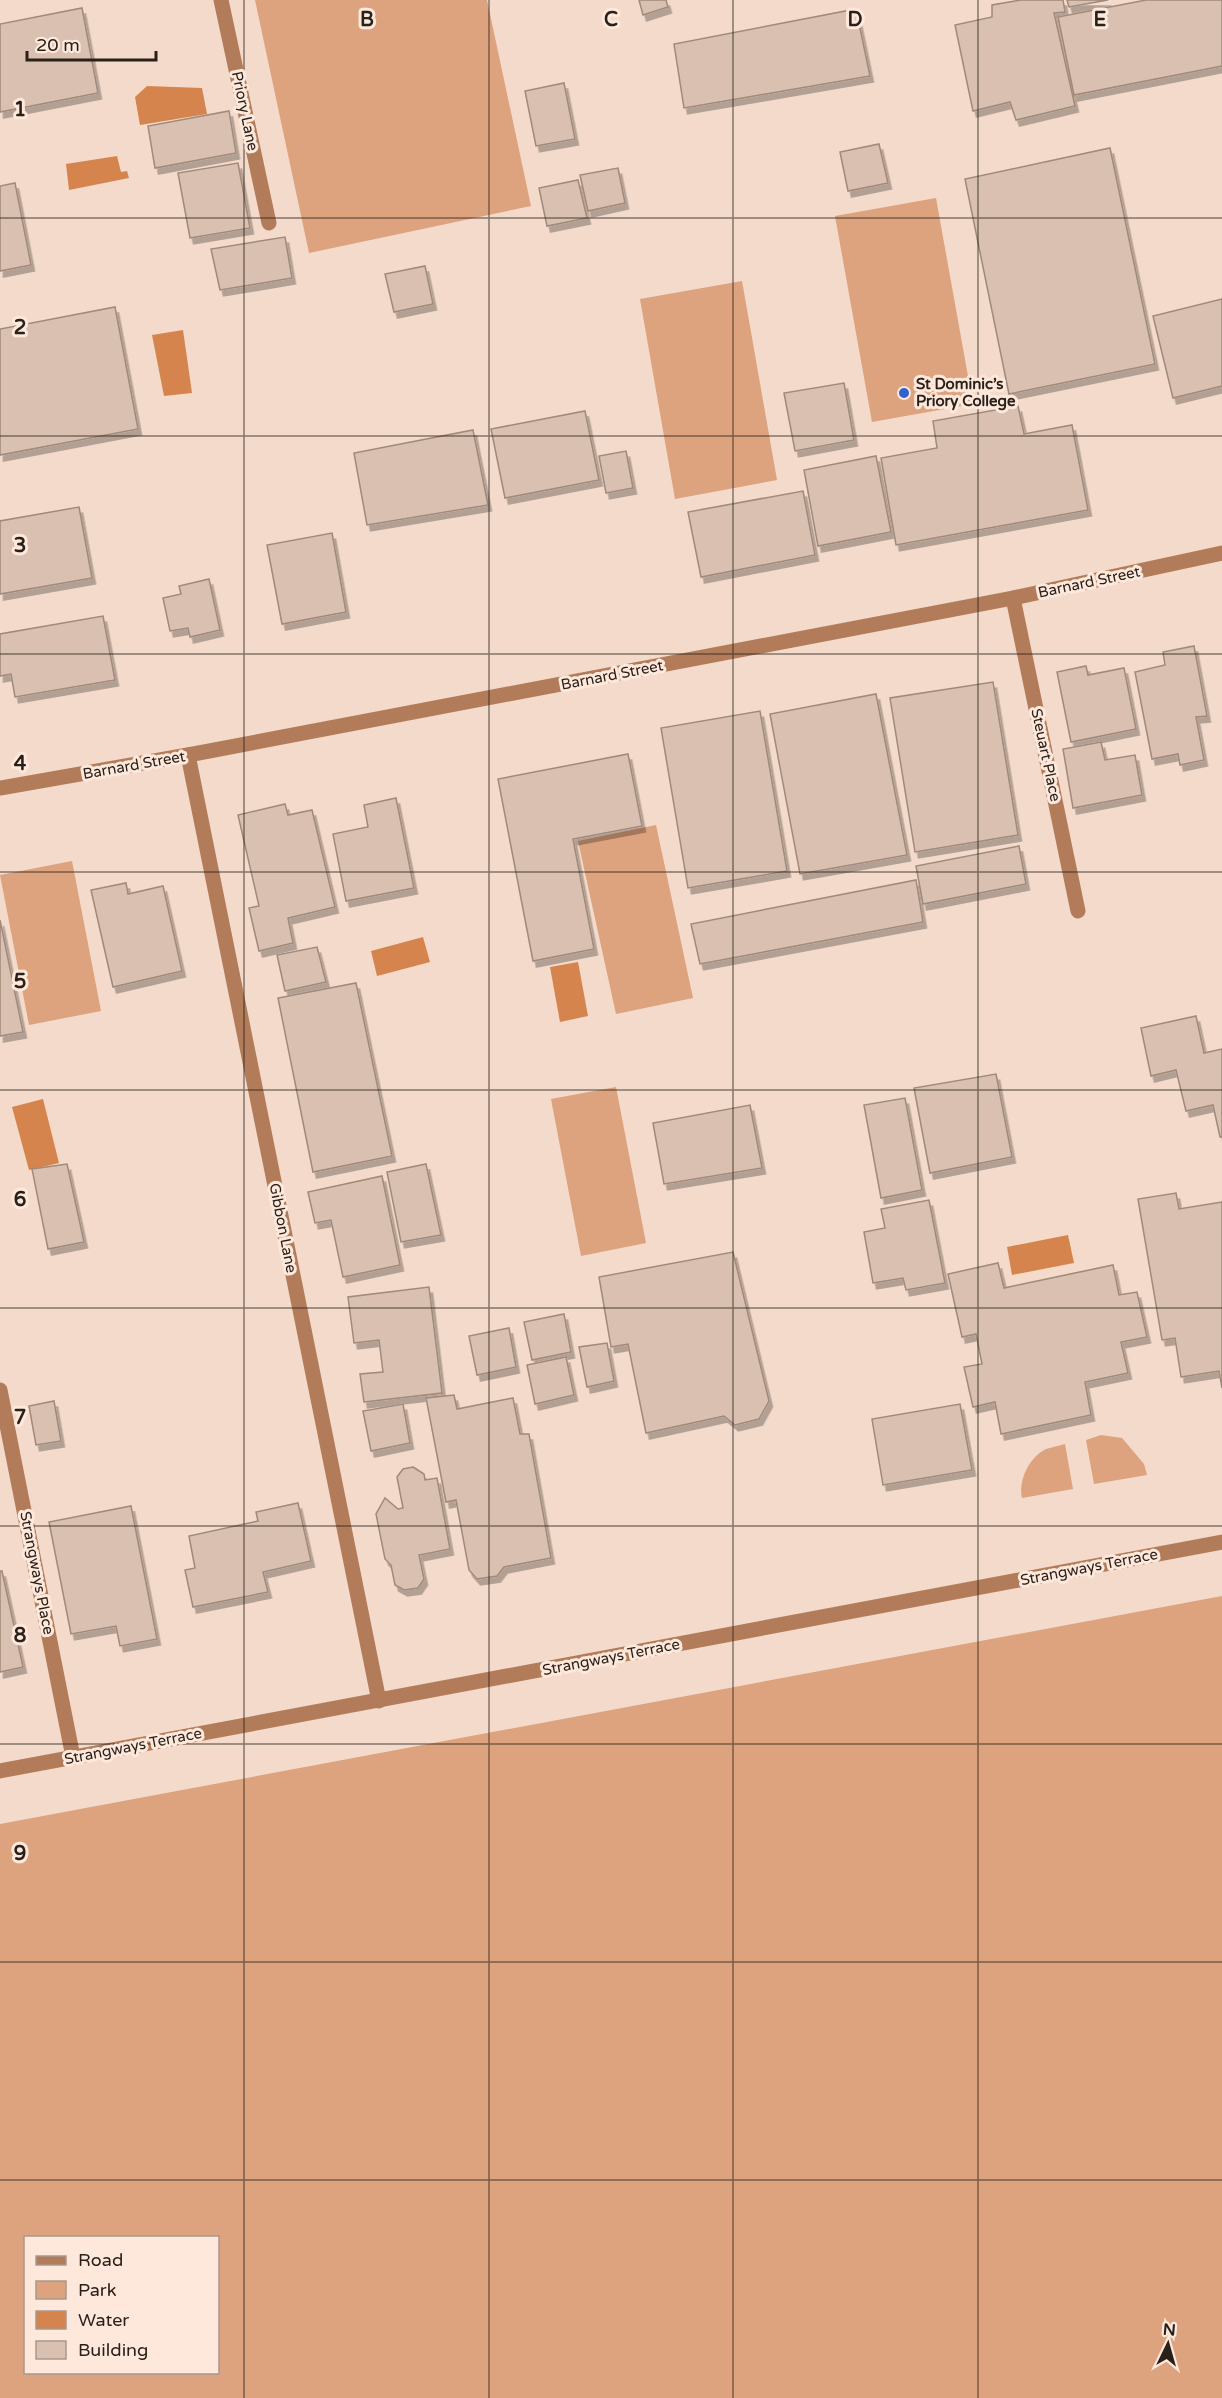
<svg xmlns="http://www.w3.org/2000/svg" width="1222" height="2398" font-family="'Varela Round',sans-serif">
	<defs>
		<filter id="shadow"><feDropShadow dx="3.5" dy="6" stdDeviation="0" flood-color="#0004"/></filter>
	</defs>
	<rect width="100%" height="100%" fill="#f4daca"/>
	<g fill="#dda27e" fill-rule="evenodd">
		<path d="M 255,0 L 487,0 L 531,206 L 309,253 Z"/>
		<path d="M 936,198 L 973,404 L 872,422 L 835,216 Z"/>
		<path d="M 742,281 L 777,480 L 675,499 L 640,299 Z"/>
		<path d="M 656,825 L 693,998 L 616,1014 L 578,841 Z"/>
		<path d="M 72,861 L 101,1011 L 29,1025 L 0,875 Z"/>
		<path d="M 616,1087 L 646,1243 L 581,1256 L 551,1099 Z"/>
		<path d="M 1101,1435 L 1122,1438 L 1144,1464 L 1147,1475 L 1094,1484 L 1086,1440 Z"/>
		<path d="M 1065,1444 L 1073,1489 L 1022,1498 C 1018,1481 1029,1457 1046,1449 C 1052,1447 1059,1446 1065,1444 Z"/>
		<path d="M 1222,1596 L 1222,2398 L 0,2398 L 0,1824 ZM 26,2238 L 218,2238 L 218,2372 L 26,2372 Z"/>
	</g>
	<g fill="#d6844d">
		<path d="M 147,86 L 202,88 L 207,114 L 140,125 L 135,97 Z"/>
		<path d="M 117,156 L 121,172 L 127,171 L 129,178 L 69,190 L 66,164 Z"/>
		<path d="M 183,330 L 192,393 L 164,396 L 152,335 Z"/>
		<path d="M 423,937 L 430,962 L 377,976 L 371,951 Z"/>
		<path d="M 578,962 L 588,1016 L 560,1022 L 550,967 Z"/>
		<path d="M 43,1099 L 59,1163 L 29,1170 L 12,1107 Z"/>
		<path d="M 1068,1235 L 1074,1263 L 1012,1275 L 1007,1247 Z"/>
	</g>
	<g fill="#d9c0b0" stroke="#a1897b" stroke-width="1.5" filter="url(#shadow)">
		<path d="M 639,0 L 666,0 L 668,7 L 643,15 Z"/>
		<path d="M 1021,0 L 1063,0 L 1065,12 L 1054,13 L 1075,106 L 1016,120 L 1010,102 L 973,111 L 955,25 L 992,17 L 992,5 Z"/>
		<path d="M 1067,0 L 1108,0 L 1069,7 Z"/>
		<path d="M 1146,0 L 1222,0 L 1222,66 L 1074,95 L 1058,17 Z"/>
		<path d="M 82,8 L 98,93 L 0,112 L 0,24 Z"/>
		<path d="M 856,9 L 870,76 L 684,108 L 674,44 Z"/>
		<path d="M 564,83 L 575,139 L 536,146 L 525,91 Z"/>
		<path d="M 229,111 L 236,153 L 155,168 L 148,126 Z"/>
		<path d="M 879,144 L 888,183 L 848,191 L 840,152 Z"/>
		<path d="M 1110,148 L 1155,364 L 1009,394 L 965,179 Z"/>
		<path d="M 238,163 L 250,228 L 190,238 L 178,173 Z"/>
		<path d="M 618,168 L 625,203 L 588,211 L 580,175 Z"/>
		<path d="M 578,180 L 587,218 L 547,226 L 539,188 Z"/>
		<path d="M 15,183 L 31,265 L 0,271 L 0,186 Z"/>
		<path d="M 285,237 L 292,278 L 220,290 L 211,249 Z"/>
		<path d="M 425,266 L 433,304 L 394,312 L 385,274 Z"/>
		<path d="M 1222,299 L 1222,386 L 1173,398 L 1153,316 Z"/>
		<path d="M 115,307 L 138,429 L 0,455 L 0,329 Z"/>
		<path d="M 844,383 L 854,440 L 795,451 L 784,393 Z"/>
		<path d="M 1018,406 L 1024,434 L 1072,425 L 1088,510 L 896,545 L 881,458 L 937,448 L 933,421 Z"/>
		<path d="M 585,411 L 599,480 L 505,498 L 491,429 Z"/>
		<path d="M 473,430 L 488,505 L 367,525 L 354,453 Z"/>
		<path d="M 626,451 L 633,488 L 606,493 L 599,456 Z"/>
		<path d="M 876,456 L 891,532 L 818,546 L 804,470 Z"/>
		<path d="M 803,491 L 815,555 L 701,577 L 688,512 Z"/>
		<path d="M 79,507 L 92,578 L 0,594 L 0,521 Z"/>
		<path d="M 332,533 L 346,612 L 282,624 L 267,545 Z"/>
		<path d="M 209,579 L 220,630 L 190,637 L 188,628 L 170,631 L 163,598 L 181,594 L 179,586 Z"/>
		<path d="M 103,616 L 115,680 L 15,697 L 11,674 L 0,676 L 0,634 Z"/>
		<path d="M 1194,646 L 1207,716 L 1196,717 L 1204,760 L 1180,765 L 1178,754 L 1152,759 L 1135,672 L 1165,665 L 1163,652 Z"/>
		<path d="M 1086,666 L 1088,675 L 1124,668 L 1136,729 L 1071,742 L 1057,672 Z"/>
		<path d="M 993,682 L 1018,835 L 915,852 L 890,698 Z"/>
		<path d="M 876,694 L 907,855 L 800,874 L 770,714 Z"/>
		<path d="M 760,711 L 787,871 L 688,888 L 661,728 Z"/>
		<path d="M 1101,742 L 1105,760 L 1135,755 L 1142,795 L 1073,808 L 1063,749 Z"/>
		<path d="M 628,754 L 642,826 L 573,839 L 594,949 L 533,961 L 498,779 Z"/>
		<path d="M 396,798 L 414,888 L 346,901 L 333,834 L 368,827 L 364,805 Z"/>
		<path d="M 285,804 L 288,815 L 312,810 L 335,907 L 288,918 L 293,943 L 259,951 L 249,908 L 259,906 L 238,815 Z"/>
		<path d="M 1019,846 L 1026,884 L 923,904 L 916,866 Z"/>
		<path d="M 916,880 L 923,922 L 700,964 L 691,924 Z"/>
		<path d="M 126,883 L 128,894 L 163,886 L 182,971 L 113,987 L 91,890 Z"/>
		<path d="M 0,920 L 23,1032 L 0,1036 Z"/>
		<path d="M 317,947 L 326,982 L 285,991 L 277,955 Z"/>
		<path d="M 356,983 L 392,1156 L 313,1172 L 278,998 Z"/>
		<path d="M 1196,1016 L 1204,1053 L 1222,1049 L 1222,1137 L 1220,1137 L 1213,1105 L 1186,1111 L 1176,1070 L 1151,1076 L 1141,1028 Z"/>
		<path d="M 996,1074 L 1012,1157 L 930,1173 L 914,1088 Z"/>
		<path d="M 905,1098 L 922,1190 L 881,1198 L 864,1105 Z"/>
		<path d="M 750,1105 L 762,1168 L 664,1184 L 653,1123 Z"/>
		<path d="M 67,1164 L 84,1242 L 48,1249 L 32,1169 Z"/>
		<path d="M 426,1164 L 441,1235 L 401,1242 L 387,1172 Z"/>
		<path d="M 382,1176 L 400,1265 L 343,1277 L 331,1220 L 315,1223 L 308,1192 Z"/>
		<path d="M 1176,1193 L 1179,1209 L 1222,1202 L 1222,1388 L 1219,1371 L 1181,1377 L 1175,1338 L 1162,1340 L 1138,1199 Z"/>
		<path d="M 929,1200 L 945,1283 L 906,1290 L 903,1278 L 873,1283 L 864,1232 L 885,1228 L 881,1209 Z"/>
		<path d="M 733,1252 L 769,1401 L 759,1419 L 735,1425 L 724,1416 L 646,1433 L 628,1344 L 611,1347 L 599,1277 Z"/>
		<path d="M 998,1263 L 1004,1288 L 1113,1265 L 1119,1295 L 1137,1292 L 1147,1337 L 1121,1342 L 1128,1373 L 1085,1382 L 1091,1415 L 1001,1434 L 995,1402 L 973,1407 L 964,1367 L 982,1364 L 976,1334 L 962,1337 L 948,1274 Z"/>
		<path d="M 429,1287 L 442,1393 L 364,1402 L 360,1374 L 383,1372 L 379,1340 L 354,1343 L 348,1297 Z"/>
		<path d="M 564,1314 L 571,1352 L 532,1360 L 524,1322 Z"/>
		<path d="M 509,1328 L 516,1367 L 477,1375 L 469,1336 Z"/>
		<path d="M 607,1343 L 614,1381 L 587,1387 L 579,1347 Z"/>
		<path d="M 566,1357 L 574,1395 L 535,1404 L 527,1365 Z"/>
		<path d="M 454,1395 L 457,1409 L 513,1398 L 520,1434 L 529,1434 L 551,1558 L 504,1567 L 497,1576 L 477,1579 L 469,1570 L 456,1500 L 446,1502 L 426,1398 Z"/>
		<path d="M 54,1401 L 61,1441 L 36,1445 L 29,1406 Z"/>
		<path d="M 403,1404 L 410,1443 L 371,1451 L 363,1411 Z"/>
		<path d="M 960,1404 L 972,1470 L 883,1485 L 872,1419 Z"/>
		<path d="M 413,1467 L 424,1474 L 425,1480 L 437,1478 L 450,1549 L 419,1555 L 424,1579 L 418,1588 L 404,1590 L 395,1585 L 391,1565 L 385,1559 L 376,1514 L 385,1498 L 398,1509 L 403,1508 L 397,1477 L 403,1469 Z"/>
		<path d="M 298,1503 L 311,1561 L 263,1572 L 268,1592 L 193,1607 L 185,1570 L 195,1568 L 189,1536 L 258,1521 L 256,1512 Z"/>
		<path d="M 131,1506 L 157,1639 L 120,1646 L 116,1626 L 71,1634 L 49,1522 Z"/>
		<path d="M 0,1571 L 2,1571 L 23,1667 L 0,1672 Z"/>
	</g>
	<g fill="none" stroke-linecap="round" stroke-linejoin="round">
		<g stroke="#b27c5a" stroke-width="15">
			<path d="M 221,0 L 269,223"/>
			<path d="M 1013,598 L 1078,911"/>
			<path d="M 188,755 L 379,1701"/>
			<path d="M 0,788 L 188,755 L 1013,598 L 1222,553"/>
			<path d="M 0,1390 L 73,1757"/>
			<path d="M 0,1771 L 1222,1542"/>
		</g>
	</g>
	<path fill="none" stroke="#29201a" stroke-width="1.5" stroke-opacity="0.55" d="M 244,0 L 244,2398M 489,0 L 489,2398M 733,0 L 733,2398M 978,0 L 978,2398M 0,218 L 1222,218M 0,436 L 1222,436M 0,654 L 1222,654M 0,872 L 1222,872M 0,1090 L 1222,1090M 0,1308 L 1222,1308M 0,1526 L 1222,1526M 0,1744 L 1222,1744M 0,1962 L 1222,1962M 0,2180 L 1222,2180"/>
	<circle fill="#2d62d0" stroke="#fde8db" stroke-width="2" cx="904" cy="393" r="6"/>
	<g text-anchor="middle" stroke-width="6" stroke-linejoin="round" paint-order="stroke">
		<g font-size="15" fill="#29201a" stroke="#fde8db">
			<text transform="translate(245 111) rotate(78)" y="5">Priory Lane</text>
			<text transform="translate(1089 582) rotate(-12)" y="5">Barnard Street</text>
			<text transform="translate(612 675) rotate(-11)" y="5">Barnard Street</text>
			<text transform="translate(1046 755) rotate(78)" y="5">Steuart Place</text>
			<text transform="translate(134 765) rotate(-10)" y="5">Barnard Street</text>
			<text transform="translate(283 1228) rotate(79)" y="5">Gibbon Lane</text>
			<text transform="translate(1089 1567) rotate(-11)" y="5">Strangways Terrace</text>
			<text transform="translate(37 1573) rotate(79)" y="5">Strangways Place</text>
			<text transform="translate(611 1657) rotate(-11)" y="5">Strangways Terrace</text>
			<text transform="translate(133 1746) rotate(-11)" y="5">Strangways Terrace</text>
		</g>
		<g font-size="15" font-weight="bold" fill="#29201a" stroke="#fde8db" text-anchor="start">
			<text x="916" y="389">St Dominic’s<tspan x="916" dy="17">Priory College</tspan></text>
		</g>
	</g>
	<g font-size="20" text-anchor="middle" font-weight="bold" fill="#29201a" stroke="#fde8db" stroke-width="6" stroke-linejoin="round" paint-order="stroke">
		<text x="367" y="26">B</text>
		<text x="611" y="26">C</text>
		<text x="855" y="26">D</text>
		<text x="1100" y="26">E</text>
		<text x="20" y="116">1</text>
		<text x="20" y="334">2</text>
		<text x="20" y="552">3</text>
		<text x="20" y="770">4</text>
		<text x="20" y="988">5</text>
		<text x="20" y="1206">6</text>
		<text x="20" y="1424">7</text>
		<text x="20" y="1642">8</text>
		<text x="20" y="1860">9</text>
	</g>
	<rect x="24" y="2236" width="195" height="138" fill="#fde8db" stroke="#a8988e" stroke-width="1.5"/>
	<rect x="36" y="2256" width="30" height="9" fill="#b27c5a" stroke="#a8988e" stroke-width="1.5"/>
	<text x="78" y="2266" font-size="18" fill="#29201a">Road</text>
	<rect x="36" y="2281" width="30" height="18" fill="#dda27e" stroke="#a8988e" stroke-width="1.5"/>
	<text x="78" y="2296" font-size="18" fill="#29201a">Park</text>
	<rect x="36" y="2311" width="30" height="18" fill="#d6844d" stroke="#a8988e" stroke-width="1.5"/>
	<text x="78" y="2326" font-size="18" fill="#29201a">Water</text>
	<rect x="36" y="2341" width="30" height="18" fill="#d9c0b0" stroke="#a8988e" stroke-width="1.5"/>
	<text x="78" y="2356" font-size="18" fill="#29201a">Building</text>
	<g transform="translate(1168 2344) rotate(5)" stroke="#fde8db" stroke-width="4.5" paint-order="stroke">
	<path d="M0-4.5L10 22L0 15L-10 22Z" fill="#29201a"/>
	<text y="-9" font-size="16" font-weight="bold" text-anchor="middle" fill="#29201a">N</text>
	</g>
	<path d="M27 51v9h129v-9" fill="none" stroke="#29201a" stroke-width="3"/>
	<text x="36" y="51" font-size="18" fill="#29201a" stroke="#fde8db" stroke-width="4.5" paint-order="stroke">20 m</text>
</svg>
